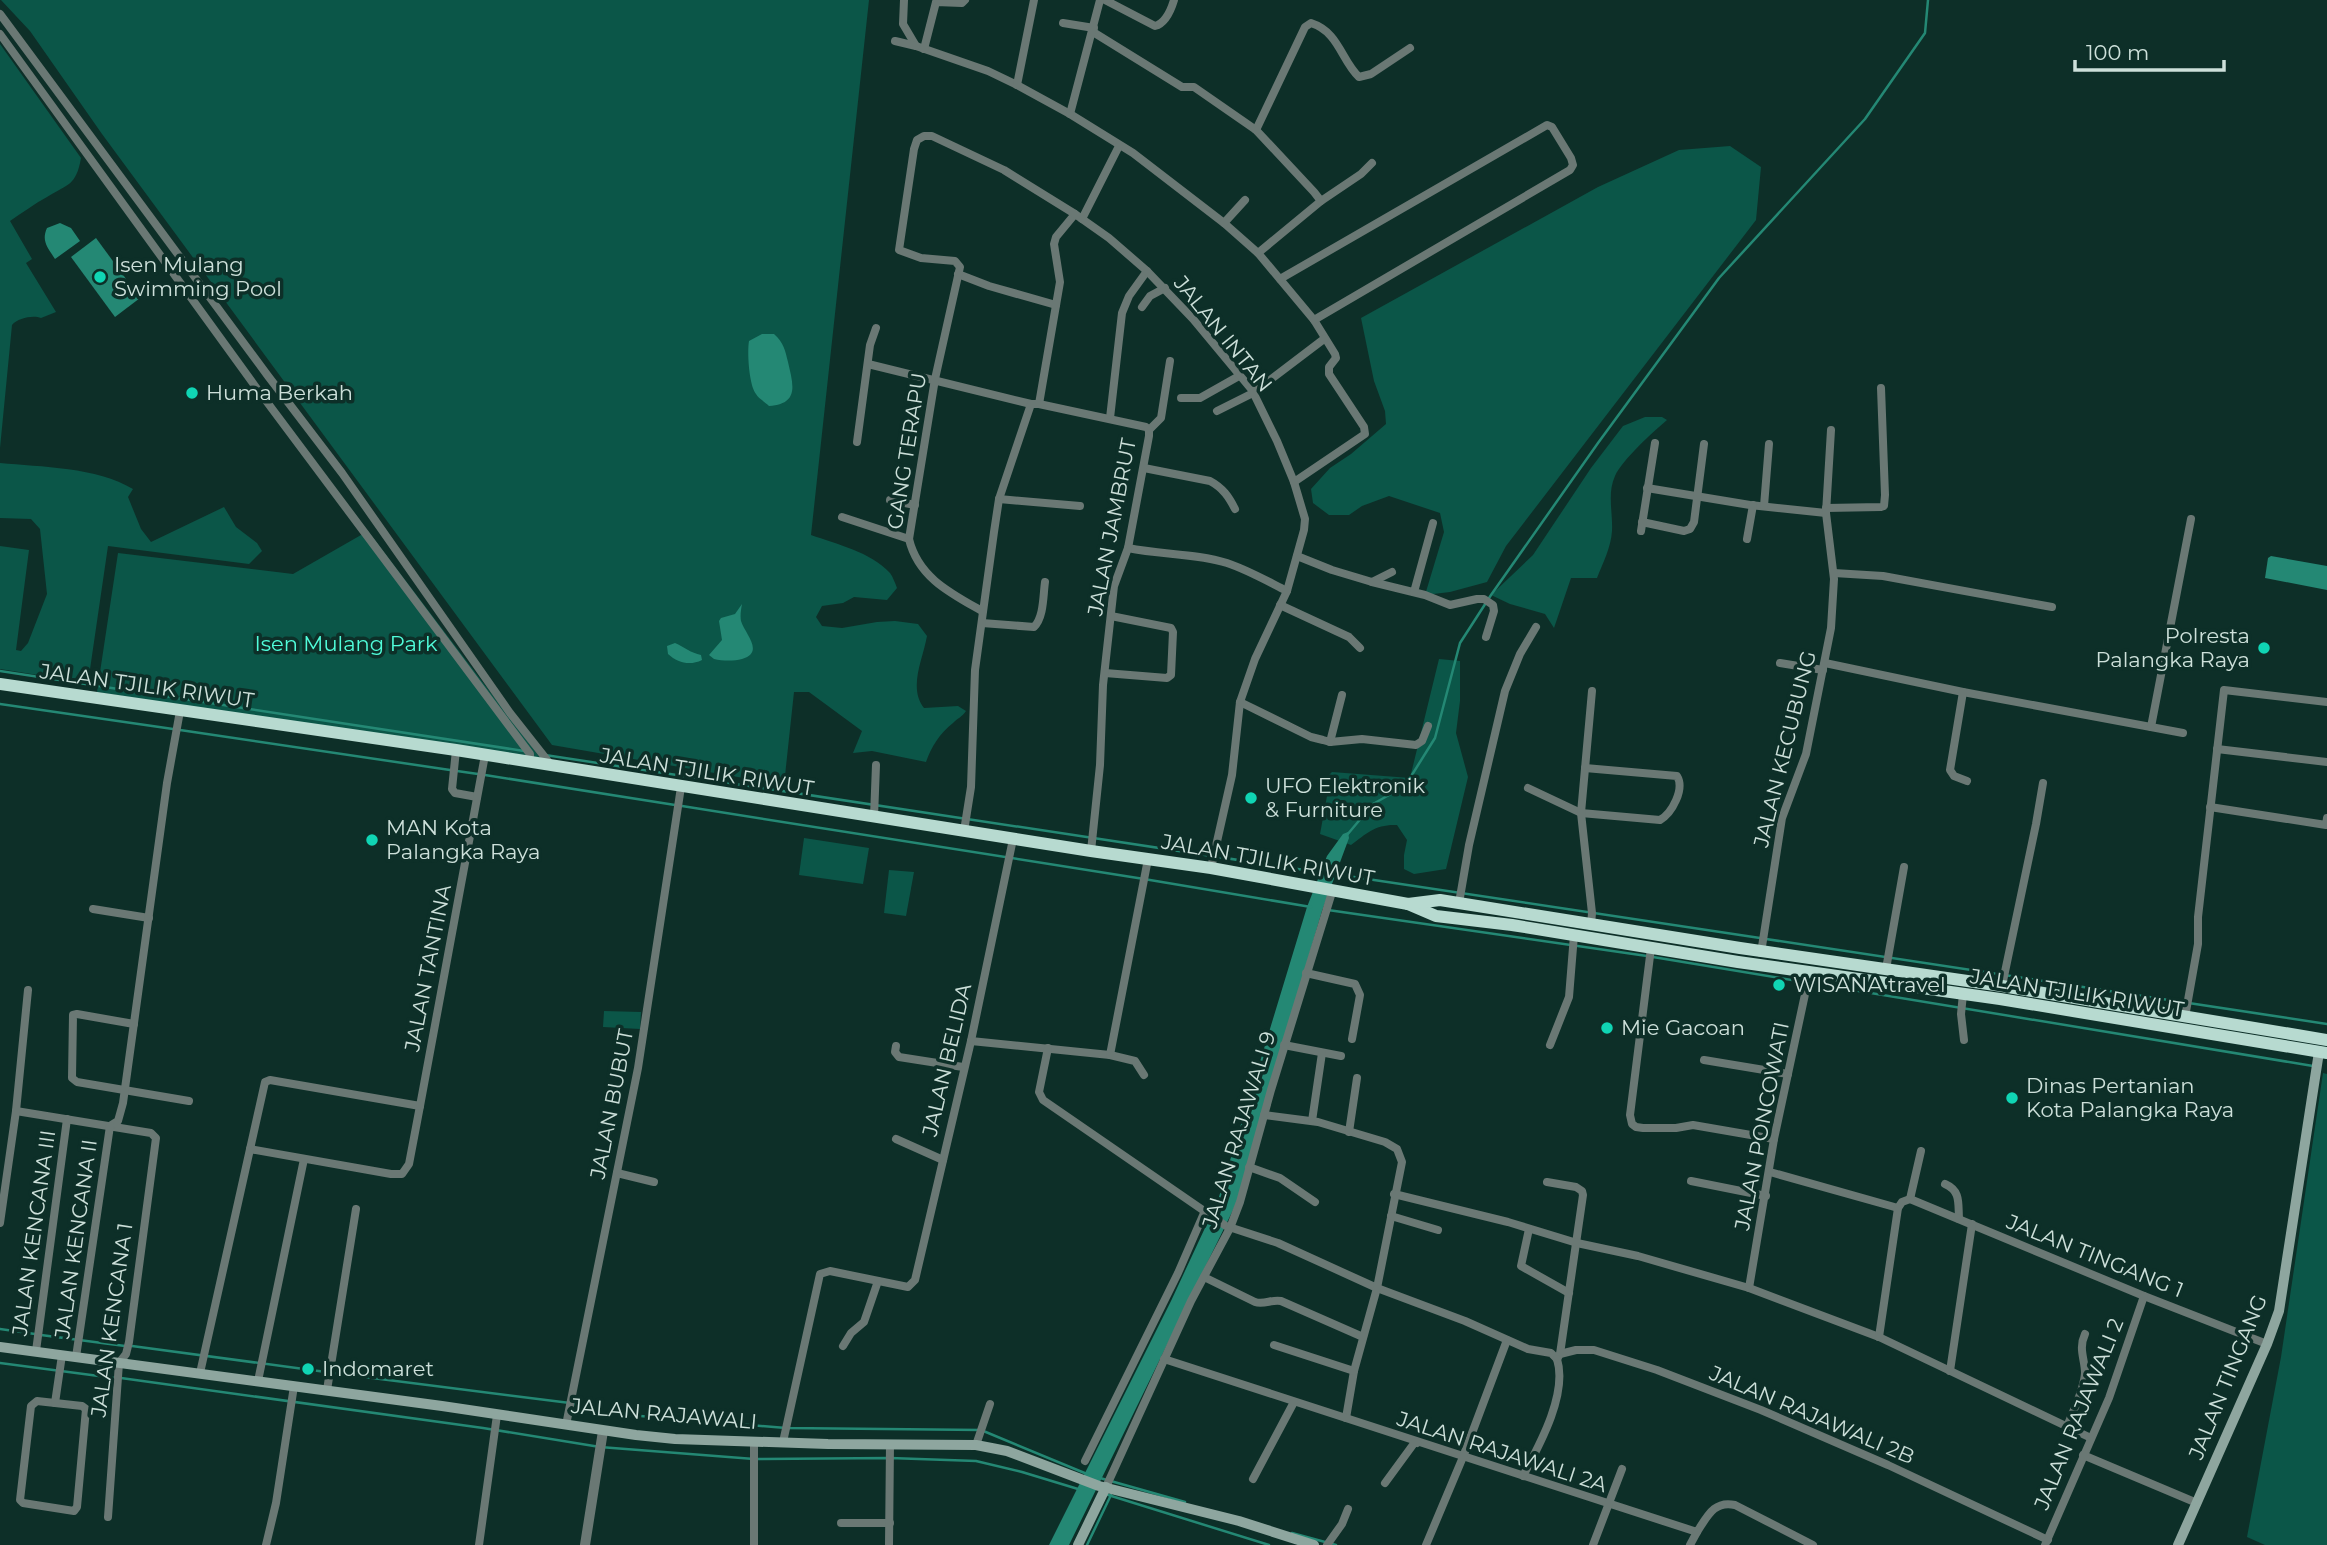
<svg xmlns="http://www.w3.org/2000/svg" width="2327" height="1545" font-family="Montserrat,sans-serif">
	<rect width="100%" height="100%" fill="#0d2f28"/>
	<g fill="#0b5648">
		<path d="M 1,0 L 869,0 L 811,535 C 836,544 871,552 890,573 C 893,577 895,583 897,588 L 887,600 L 854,597 L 843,603 L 822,606 L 816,617 L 822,626 L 842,628 L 877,622 L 895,621 L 918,624 L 927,636 C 923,659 908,688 924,708 L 958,706 L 966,711 C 962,717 958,718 953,723 C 940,733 931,747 926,762 L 872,751 L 853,753 L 862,731 L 809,692 L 794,692 L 784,785 L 552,745 L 102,134 L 30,31 Z"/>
		<path d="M 0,44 L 81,158 C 76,186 68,184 47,197 C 34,204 22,213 10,221 L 32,259 L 26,263 L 56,312 L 41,318 C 33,315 18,318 12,325 L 0,448 Z"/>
		<path d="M 1730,146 L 1761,167 L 1756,220 L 1506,546 L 1487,582 L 1450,592 L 1425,595 L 1444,532 L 1440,513 L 1389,496 L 1362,506 L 1349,515 L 1329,515 L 1313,503 L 1311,489 L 1330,468 L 1351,454 L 1386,424 L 1385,411 L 1374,381 L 1361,318 L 1598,187 L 1679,150 Z"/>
		<path d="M 1645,417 L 1662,417 L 1667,420 C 1653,432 1622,460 1615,476 C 1607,493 1613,513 1612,531 C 1611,547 1603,563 1597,578 L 1571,578 L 1554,628 L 1545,614 L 1510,604 L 1491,595 L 1533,555 L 1591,468 L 1623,426 Z"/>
		<path d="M 0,463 C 41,467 97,467 133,489 L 128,497 L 141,529 L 151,542 L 224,507 L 236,527 L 257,543 L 262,551 L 249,564 L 108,546 L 88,683 L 0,669 L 0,546 L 29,550 L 16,650 L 21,651 L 28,643 L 47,594 L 40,529 L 31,519 L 0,518 Z"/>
		<path d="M 368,531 L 544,763 L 97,692 L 118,553 L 293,574 Z"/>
		<path d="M 1439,659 L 1460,661 L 1460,701 L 1456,733 L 1468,777 L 1446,869 L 1414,874 L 1404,869 L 1404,855 L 1407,840 L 1397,825 C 1376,824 1367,833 1351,845 L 1320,834 L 1327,796 L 1324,785 L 1327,777 L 1332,772 L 1410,778 Z"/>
		<path d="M 804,838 L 869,848 L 863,884 L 799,875 Z"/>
		<path d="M 889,870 L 914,872 L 906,916 L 884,913 Z"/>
		<path d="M 604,1011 L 641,1012 L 640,1029 L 603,1027 Z"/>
		<path d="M 2323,1073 L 2327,1074 L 2327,1545 L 2265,1545 L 2247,1537 L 2281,1357 Z"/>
	</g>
	<g fill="#248874">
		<path d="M 60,223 L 71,228 L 80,241 L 55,259 C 48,248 41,241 47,228 Z"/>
		<path d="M 96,238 L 140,298 L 115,317 L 71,257 Z"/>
		<path d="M 762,334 L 774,334 C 784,343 785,350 788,362 C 793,384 800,404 769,406 C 765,402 758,398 756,394 C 749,385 747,352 749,341 Z"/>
		<path d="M 2271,556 L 2327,566 L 2327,590 L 2265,578 L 2268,558 Z"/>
		<path d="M 742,604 C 741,610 740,615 741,621 C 745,634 765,652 742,659 C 734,661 723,661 714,659 L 709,655 L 722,640 L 719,621 L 721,618 L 735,614 Z"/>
		<path d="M 675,643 C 684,647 691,653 701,655 L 702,660 C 690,666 678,663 668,654 L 667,646 Z"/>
		<path d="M 1348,832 L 1349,838 L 1322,911 L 1236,1204 L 1069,1545 L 1049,1545 L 1171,1301 L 1218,1200 L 1307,907 L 1327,856 L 1343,834 Z"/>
	</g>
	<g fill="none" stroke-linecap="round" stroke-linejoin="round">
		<g stroke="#248874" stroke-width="2.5">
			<path d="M 0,671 L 524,751"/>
			<path d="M 0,704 L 173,729"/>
			<path d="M 180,730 L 450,770"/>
			<path d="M 545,755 L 1324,873"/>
			<path d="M 457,771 L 478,774"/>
			<path d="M 485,775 L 675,805"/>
			<path d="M 682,806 L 1144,879 L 1311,907"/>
			<path d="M 1347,835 L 1373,804 L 1405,786 L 1435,738 L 1460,643 L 1491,595 L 1598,443 L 1719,278 L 1865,119 L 1925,33 L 1928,0"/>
			<path d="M 1334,874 L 1760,938"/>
			<path d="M 1328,910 L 1647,956"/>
			<path d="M 1766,939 L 2327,1024"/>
			<path d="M 1653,957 L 2313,1066"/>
			<path d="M 0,1329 L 35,1334"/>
			<path d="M 41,1335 L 125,1346"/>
			<path d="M 132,1346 L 326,1372"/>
			<path d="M 0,1363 L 114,1378"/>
			<path d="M 333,1373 L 570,1403 L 604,1413 L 786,1428 L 981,1430 L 1087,1474"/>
			<path d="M 121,1378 L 483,1428 L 600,1447 L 754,1459 L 890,1458 L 976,1461 L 1022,1472 L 1078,1489"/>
			<path d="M 1100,1478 L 1185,1502"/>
			<path d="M 1105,1494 L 1269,1545"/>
			<path d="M 1292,1533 L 1336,1545"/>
			<path d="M 1087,1545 L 1111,1495"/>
		</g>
		<g stroke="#6a7874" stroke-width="8">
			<path d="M 904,0 L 903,24 L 916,46 L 988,71 L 1017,85 L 1070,114 L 1133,153 L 1224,223 L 1258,253 L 1314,320 L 1335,354 L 1336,358 L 1329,367 L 1329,374 L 1364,427 L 1365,434 L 1294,482"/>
			<path d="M 1105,0 L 1155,26 C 1166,23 1171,10 1174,0"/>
			<path d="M 0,14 L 268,376 L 342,473 L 510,713 L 551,765"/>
			<path d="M 1063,23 L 1094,28"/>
			<path d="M 1093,32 L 1182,87 L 1194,87 L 1256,130 L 1314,192 L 1321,201 L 1258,253"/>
			<path d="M 0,34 L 255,386 L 530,754 L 530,763"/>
			<path d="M 895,41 L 916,46"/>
			<path d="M 924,49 L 936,2 L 962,3 L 965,0"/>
			<path d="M 1017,85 L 1034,0"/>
			<path d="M 1070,114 L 1100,0"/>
			<path d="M 1256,130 L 1305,27 L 1311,23 C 1339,32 1341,60 1359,77 L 1371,74 L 1410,48"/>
			<path d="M 1321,201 L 1361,174 L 1372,163"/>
			<path d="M 1082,219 L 1119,146"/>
			<path d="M 1224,223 L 1245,200"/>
			<path d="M 958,274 L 989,286 L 1056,305"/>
			<path d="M 1280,279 L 1547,125 L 1552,127 L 1571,158 L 1573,165 L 1570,170 L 1314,320"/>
			<path d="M 1142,307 L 1150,296 L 1165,288"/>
			<path d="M 868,364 L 1031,404"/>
			<path d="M 1181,398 L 1200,398 L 1239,376"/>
			<path d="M 1039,404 L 1060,282 L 1054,244 L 1056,237 L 1075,214"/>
			<path d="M 1217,411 L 1253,393 L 1324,339"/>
			<path d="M 1110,418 L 1122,313 L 1129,296 L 1147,271"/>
			<path d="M 1149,430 L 1161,418 L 1170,361"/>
			<path d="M 857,442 L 870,345 L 876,328"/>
			<path d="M 1144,468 L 1210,481 C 1223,488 1229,497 1235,509"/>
			<path d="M 1647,488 L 1750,505 L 1826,513"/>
			<path d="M 999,499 L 1080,506"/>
			<path d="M 890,500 L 915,505"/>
			<path d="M 1764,506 L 1769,444"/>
			<path d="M 1826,508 L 1881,507 L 1884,506 L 1885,495 L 1881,388"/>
			<path d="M 842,517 L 909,539"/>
			<path d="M 1642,522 L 1684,531 L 1690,529 L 1694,522 L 1704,444"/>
			<path d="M 1641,531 L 1655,443"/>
			<path d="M 1747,539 L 1753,505"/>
			<path d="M 1128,548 C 1161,555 1196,553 1227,563 C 1248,570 1267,581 1287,591"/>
			<path d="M 1297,556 L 1332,570 L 1372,582 L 1392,572"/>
			<path d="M 1834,573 L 1883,576 L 2052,607"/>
			<path d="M 1372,582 L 1425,595 L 1450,605 L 1477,599 L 1484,599 L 1493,605 L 1494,611 L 1486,637"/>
			<path d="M 1414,592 L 1433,523"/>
			<path d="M 1280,605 L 1349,637 L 1360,648"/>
			<path d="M 982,611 C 950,593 918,577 909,539 L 935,379 L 960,267 L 955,261 L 921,258 L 899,250 L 914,149 L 917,140 L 924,136 L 932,136 L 1004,170 L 1075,214 L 1109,238 L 1147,271 L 1193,319 L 1252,390 L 1277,441 L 1294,482 L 1305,519 L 1304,530 L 1287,591 L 1255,659 L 1240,702 L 1232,775 L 1211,868"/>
			<path d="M 982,623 L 1034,627 C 1044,617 1043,596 1045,582"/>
			<path d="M 1780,663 L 1823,670"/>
			<path d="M 1825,663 L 1963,692 L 2183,733"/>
			<path d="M 1105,673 L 1167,678 L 1171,675 L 1173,632 L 1171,628 L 1111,616"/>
			<path d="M 1963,692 L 1950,770 L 1954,776 L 1967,781"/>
			<path d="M 1240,702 L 1311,737 L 1323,740 L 1330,742 L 1362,739 L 1416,745 L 1422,741 L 1428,726"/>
			<path d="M 2151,727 L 2191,519"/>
			<path d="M 1330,742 L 1342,695"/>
			<path d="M 2217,749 L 2327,762"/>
			<path d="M 456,750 L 452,789 L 455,793 L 477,797"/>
			<path d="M 1528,788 L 1581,813 L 1660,820 C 1672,813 1685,789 1677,776 L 1585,768"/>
			<path d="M 2210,807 L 2326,825 L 2327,818"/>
			<path d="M 874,817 L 876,765"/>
			<path d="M 964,831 L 971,787 L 975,670 L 994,532 L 999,499 L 1031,404 L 1039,404 L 1146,427 L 1149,430 L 1149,436 L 1128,548 L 1114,586 L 1103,685 L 1100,765 L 1091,851"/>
			<path d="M 1459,903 L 1469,845 L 1505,691 L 1520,654 L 1536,627"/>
			<path d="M 93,909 L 149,918"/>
			<path d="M 1591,925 L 1592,913 L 1581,813 L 1592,691"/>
			<path d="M 1651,948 L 1630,1115 L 1632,1124 L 1636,1127 L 1643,1128 L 1676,1128 L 1693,1125 L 1774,1139"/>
			<path d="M 1761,953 L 1782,818 L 1806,754 L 1831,628 L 1834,579 L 1826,513 L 1831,430"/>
			<path d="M 1886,969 L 1904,867"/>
			<path d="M 1306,973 L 1355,984 L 1360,995 L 1352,1039"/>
			<path d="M 2002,986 L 2036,824 L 2043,783"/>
			<path d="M 1963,994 L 1961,1014 L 1964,1040"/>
			<path d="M 2185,1017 L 2198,944 L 2198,917 L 2224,690 L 2327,702"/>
			<path d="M 134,1024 L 77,1014 L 73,1015 L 72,1078 L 77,1082 L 189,1101"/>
			<path d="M 971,1041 L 1110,1055 L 1148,859"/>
			<path d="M 1284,1045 L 1341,1056"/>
			<path d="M 1550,1045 L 1569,997 L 1574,935"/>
			<path d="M 896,1046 L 895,1052 L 899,1057 L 963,1067"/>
			<path d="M 1048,1048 L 1039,1092 L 1043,1100 L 1226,1226 L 1278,1243 L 1377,1288 L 1465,1321 L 1528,1349 L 1551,1353 L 1557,1359"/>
			<path d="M 1110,1055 L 1135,1061 L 1144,1075"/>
			<path d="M 1704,1060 L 1788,1074"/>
			<path d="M 16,1111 L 151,1133 L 156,1138 L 129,1342 L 126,1354 L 119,1363 L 108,1517"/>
			<path d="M 1264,1115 L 1318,1122 L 1385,1142 L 1397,1149 L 1402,1162 L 1377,1288 L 1354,1371 L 1346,1418"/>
			<path d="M 1312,1121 L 1322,1053"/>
			<path d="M 110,1126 L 118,1121 L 123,1103 L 167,783 L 180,711"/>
			<path d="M 1349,1132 L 1357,1078"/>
			<path d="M 896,1139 L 943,1160"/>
			<path d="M 250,1149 L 391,1174 L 402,1174 L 409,1164 L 420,1106"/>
			<path d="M 1249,1167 L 1280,1178 L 1315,1202"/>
			<path d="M 1770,1172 L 1898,1208"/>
			<path d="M 617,1173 L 654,1182"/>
			<path d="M 1691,1181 L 1766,1196"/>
			<path d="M 1547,1182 L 1576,1187 L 1582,1191 L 1583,1195 L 1560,1354"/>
			<path d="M 1945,1184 C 1961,1191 1958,1203 1959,1219"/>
			<path d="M 1394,1194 L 1508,1222 L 1577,1243 L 1638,1256 L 1749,1288 L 1879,1337 L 2091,1438"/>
			<path d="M 1910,1199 L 2144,1296 L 2267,1344"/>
			<path d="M 1910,1199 L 1921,1151"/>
			<path d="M 1391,1216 L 1438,1230"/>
			<path d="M 0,1223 L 16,1111 L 28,990"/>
			<path d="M 1529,1229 L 1521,1266 L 1569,1293"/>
			<path d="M 1204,1277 L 1255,1302 C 1264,1305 1272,1299 1281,1301 L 1363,1337"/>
			<path d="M 1749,1288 L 1774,1139 L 1810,971"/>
			<path d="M 1879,1337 L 1898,1208 L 1902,1202 L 1910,1199"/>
			<path d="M 1274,1345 L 1354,1371"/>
			<path d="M 843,1346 L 851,1333 L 864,1322 L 878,1281"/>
			<path d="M 36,1351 L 67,1119"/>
			<path d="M 76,1357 L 110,1126"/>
			<path d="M 1164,1359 L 1697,1532 C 1707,1517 1714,1500 1735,1505 L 1813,1545"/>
			<path d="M 1557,1359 L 1560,1354 L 1576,1350 L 1594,1350 L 1657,1370 L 1761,1410 L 1888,1465 L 2048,1540"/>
			<path d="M 1950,1371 L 1972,1224"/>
			<path d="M 200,1373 L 265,1082 L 270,1080 L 420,1106 L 485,755"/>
			<path d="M 258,1381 L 304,1159"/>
			<path d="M 327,1390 L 356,1209"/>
			<path d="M 37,1401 L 82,1406 L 86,1409 L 77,1507 L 74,1511 L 23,1503 L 20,1500 L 31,1406 Z"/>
			<path d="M 55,1403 L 62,1355"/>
			<path d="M 566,1425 L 638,1068 L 681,787"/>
			<path d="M 2067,1427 C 2073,1410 2084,1391 2085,1373 C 2085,1359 2078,1349 2085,1334"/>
			<path d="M 754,1442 L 754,1545"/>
			<path d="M 783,1442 L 820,1274 L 830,1271 L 908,1287 L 915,1280 L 971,1041 L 1013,839"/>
			<path d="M 976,1445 L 990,1404"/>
			<path d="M 2083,1455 L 2197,1503"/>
			<path d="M 1085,1461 L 1178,1273 L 1204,1213"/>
			<path d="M 1523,1476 C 1539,1446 1568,1394 1557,1359"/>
			<path d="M 1253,1479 L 1294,1402"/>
			<path d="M 1385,1483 L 1415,1442 L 1417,1443"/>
			<path d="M 1106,1487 L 1191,1301 L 1230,1228 L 1240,1202 L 1271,1090 L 1333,889"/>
			<path d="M 841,1523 L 890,1523"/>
			<path d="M 266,1545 L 276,1503 L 294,1386"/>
			<path d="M 479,1545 L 497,1415"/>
			<path d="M 889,1545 L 890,1444"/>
			<path d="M 1327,1545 L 1342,1524 L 1348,1509"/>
			<path d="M 1426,1545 L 1463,1457 L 1507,1340"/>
			<path d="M 1593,1545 L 1622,1469"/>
			<path d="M 1690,1545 L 1697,1532"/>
			<path d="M 2045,1545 L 2109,1398 L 2144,1296"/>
		</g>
		<path stroke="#6a7874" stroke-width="10" d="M 585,1545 L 603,1431"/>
		<g stroke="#8ea69f" stroke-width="10">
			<path d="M 0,1347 L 442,1406 L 636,1435 L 675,1439 L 828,1444 L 976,1445 L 1007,1451 L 1099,1486 L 1239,1521 L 1314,1545"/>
			<path d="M 1078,1545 L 1106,1487"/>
			<path d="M 2178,1545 L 2267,1344 L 2279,1311 L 2319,1052"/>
		</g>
		<g stroke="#b7dad0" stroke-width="12">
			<path d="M 0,684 L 456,750 L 1091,851 L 1211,868 L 1408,904 L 1436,916 L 1512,925 L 1738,962 L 2000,999 L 2327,1053"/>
			<path d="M 1408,904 L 1440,900 L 1740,948 L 2002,986 L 2327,1040"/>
		</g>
	</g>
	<g fill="#10d5b4" stroke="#0d2f28" stroke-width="2.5">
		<circle cx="100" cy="277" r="7"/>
		<circle cx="192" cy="393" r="7"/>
		<circle cx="2264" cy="648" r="7"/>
		<circle cx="1251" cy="798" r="7"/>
		<circle cx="372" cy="840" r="7"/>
		<circle cx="1779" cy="985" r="7"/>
		<circle cx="1607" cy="1028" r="7"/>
		<circle cx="2012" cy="1098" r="7"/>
		<circle cx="308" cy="1369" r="7"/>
	</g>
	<g text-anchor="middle" stroke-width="7" stroke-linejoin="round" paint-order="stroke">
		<g font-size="21" fill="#cde0da" stroke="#0d2f28" text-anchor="start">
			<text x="114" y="272">Isen Mulang<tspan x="114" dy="24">Swimming Pool</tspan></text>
			<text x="206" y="400">Huma Berkah</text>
			<text x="2250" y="643" text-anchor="end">Polresta<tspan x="2250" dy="24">Palangka Raya</tspan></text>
			<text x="1265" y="793">UFO Elektronik<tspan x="1265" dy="24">&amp; Furniture</tspan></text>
			<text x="386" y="835">MAN Kota<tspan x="386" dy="24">Palangka Raya</tspan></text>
			<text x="1793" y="992">WISANA travel</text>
			<text x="1621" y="1035">Mie Gacoan</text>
			<text x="2026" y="1093">Dinas Pertanian<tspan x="2026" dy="24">Kota Palangka Raya</tspan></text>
			<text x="322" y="1376">Indomaret</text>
		</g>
		<g font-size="21" fill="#cde0da" stroke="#0d2f28">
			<text transform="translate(1223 334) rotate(51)" y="7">JALAN INTAN</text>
			<text transform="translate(907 451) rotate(-81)" y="7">GANG TERAPU</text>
			<text transform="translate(1112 527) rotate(-79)" y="7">JALAN JAMBRUT</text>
			<text transform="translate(147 686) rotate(8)" y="7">JALAN TJILIK RIWUT</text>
			<text transform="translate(1785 749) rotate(-76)" y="7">JALAN KECUBUNG</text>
			<text transform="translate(707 772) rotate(9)" y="7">JALAN TJILIK RIWUT</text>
			<text transform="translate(1268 860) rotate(10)" y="7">JALAN TJILIK RIWUT</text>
			<text transform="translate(428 968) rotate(-79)" y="7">JALAN TANTINA</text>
			<text transform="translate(2077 993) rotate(9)" y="7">JALAN TJILIK RIWUT</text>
			<text transform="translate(947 1060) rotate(-77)" y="7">JALAN BELIDA</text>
			<text transform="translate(612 1104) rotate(-79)" y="7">JALAN BUBUT</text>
			<text transform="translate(1762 1126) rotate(-79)" y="7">JALAN PONCOWATI</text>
			<text transform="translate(1239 1130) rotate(-73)" y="7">JALAN RAJAWALI 9</text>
			<text transform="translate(34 1233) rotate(-82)" y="7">JALAN KENCANA III</text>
			<text transform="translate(76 1239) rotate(-82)" y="7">JALAN KENCANA II</text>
			<text transform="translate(2095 1256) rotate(22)" y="7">JALAN TINGANG 1</text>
			<text transform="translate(112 1320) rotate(-82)" y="7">JALAN KENCANA 1</text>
			<text transform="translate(2228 1377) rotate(-68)" y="7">JALAN TINGANG</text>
			<text transform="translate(664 1414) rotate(5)" y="7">JALAN RAJAWALI</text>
			<text transform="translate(2079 1414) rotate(-68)" y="7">JALAN RAJAWALI 2</text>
			<text transform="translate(1812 1415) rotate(23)" y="7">JALAN RAJAWALI 2B</text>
			<text transform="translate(1502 1452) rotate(18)" y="7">JALAN RAJAWALI 2A</text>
		</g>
		<g font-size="21" fill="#50fdda" stroke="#0d2f28">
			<text x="346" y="651">Isen Mulang Park</text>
		</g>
	</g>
	<path d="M2075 60v10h149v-10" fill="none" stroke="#cde0da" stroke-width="3.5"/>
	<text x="2086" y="60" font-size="21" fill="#cde0da" stroke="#0d2f28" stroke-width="5" paint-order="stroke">100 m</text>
</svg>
